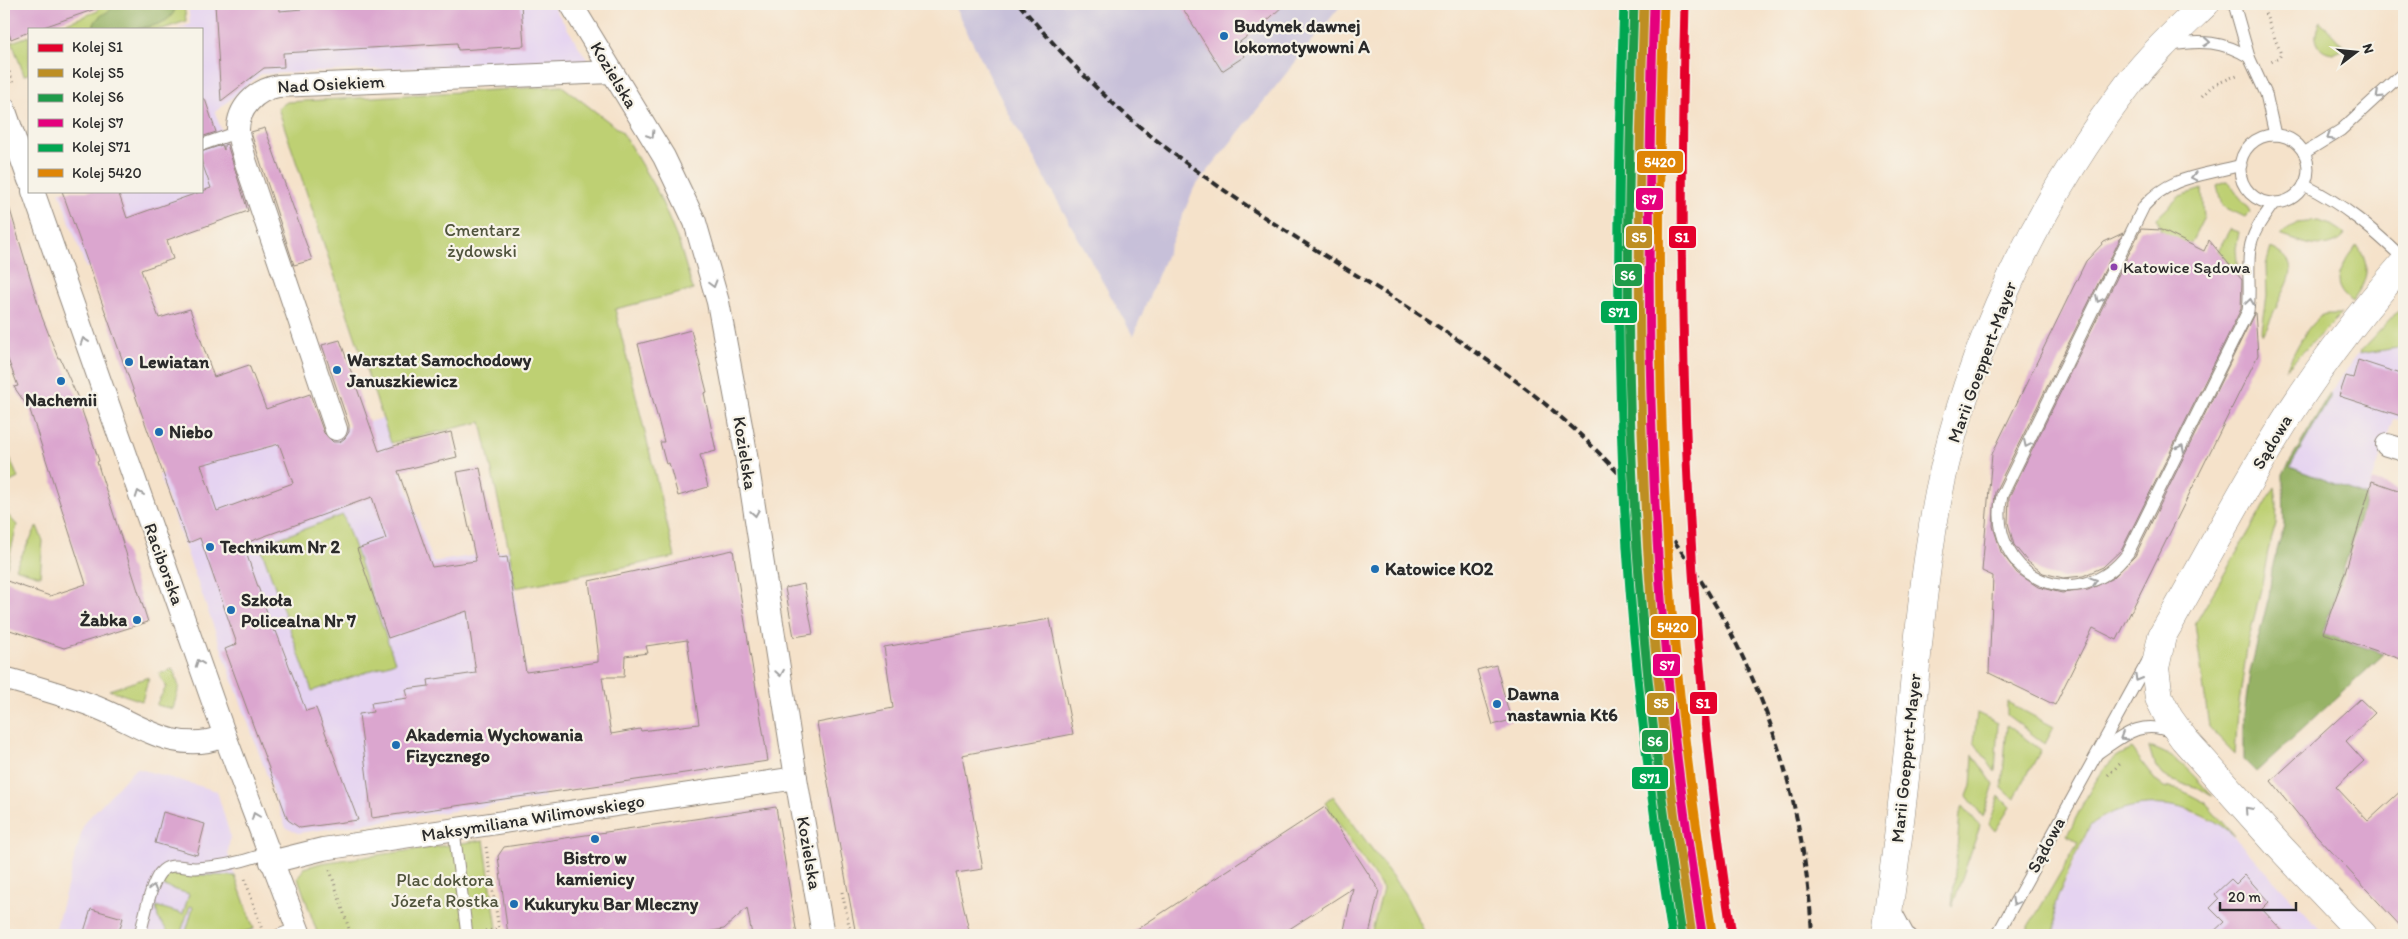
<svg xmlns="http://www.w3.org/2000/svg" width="2408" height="939" font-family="Itim,sans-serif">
	<rect width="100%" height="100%" fill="#f7f3e8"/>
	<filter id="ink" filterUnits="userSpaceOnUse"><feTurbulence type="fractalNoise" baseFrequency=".02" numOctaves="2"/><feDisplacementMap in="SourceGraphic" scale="10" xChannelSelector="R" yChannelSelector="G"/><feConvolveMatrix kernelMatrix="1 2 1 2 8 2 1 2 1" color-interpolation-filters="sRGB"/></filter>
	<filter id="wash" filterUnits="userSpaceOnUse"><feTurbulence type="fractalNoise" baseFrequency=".0096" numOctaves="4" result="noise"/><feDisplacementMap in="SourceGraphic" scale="20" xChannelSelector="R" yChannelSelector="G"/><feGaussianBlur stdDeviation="1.12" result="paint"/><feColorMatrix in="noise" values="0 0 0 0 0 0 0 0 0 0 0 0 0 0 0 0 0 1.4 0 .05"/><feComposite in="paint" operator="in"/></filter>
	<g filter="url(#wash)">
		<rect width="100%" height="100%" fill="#f5e2ca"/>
		<g fill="#e5d3f1">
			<path d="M 188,4 L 552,4 L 588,61 L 261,74 L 215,112 L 249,211 L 86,268 L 59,191 L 201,191 L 201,29 L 177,29 L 190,24 Z"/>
			<path d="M 2404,347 L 2404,420 L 2393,419 L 2367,496 L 2289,467 L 2330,398 L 2330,393 L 2355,357 L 2358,354 Z"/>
			<path d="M 383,418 L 433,562 L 509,550 L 544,798 L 298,833 L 286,828 L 159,475 Z"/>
			<path d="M 136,768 L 217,791 L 230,835 L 228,854 L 255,935 L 54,935 L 84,823 Z"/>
			<path d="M 2143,804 L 2171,805 L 2184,809 L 2223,825 L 2325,935 L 2055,935 L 2055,904 L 2091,825 L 2116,811 Z"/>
		</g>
		<path fill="#c7c0d9" d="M 953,4 L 1342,4 L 1194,188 L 1133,336 L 1010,116 Z"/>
		<g fill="#bed073" stroke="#747e4f">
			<path d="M 97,4 L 184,4 L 186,21 L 163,29 L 50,29 L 98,11 Z"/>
			<path d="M 2320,21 L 2346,49 L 2334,53 C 2315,52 2312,35 2320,21 Z"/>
			<path d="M 29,36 L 29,74 L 24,75 L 12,42 Z"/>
			<path d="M 562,86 L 622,132 L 658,193 L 679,243 L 693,290 L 615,309 L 675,557 L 515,588 L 509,550 L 481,422 L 391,443 L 278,108 L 287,102 Z"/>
			<path d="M 2226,182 L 2230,183 C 2235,194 2246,202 2250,212 L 2245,217 L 2222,206 L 2217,186 Z"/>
			<path d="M 2202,189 L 2204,217 L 2175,275 L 2157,218 L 2180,196 Z"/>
			<path d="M 2318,221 L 2331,225 L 2345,234 C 2329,256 2301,242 2280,235 L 2297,223 Z"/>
			<path d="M 2230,229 L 2239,232 L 2236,249 L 2238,274 L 2228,262 L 2215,256 Z"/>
			<path d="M 2357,245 C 2372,268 2367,281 2352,302 C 2325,282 2343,266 2357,245 Z"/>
			<path d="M 2271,248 C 2300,261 2292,276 2280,299 C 2275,311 2269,323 2263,335 L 2262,330 L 2267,296 L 2266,265 Z"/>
			<path d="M 2404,305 L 2404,347 L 2358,354 Z"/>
			<path d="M 2326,314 L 2341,314 L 2285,370 C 2294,355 2308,319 2326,314 Z"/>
			<path d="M 4,444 L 18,478 L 4,485 Z"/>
			<path d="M 2275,487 L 2277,504 L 2276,524 L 2268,551 L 2260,594 L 2248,642 L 2238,710 L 2235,754 L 2209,727 L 2195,624 Z"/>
			<path d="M 4,511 L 17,525 L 7,567 L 4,566 Z"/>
			<path d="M 343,515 L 395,662 L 312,691 L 260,545 Z"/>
			<path d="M 37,526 L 43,541 L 40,576 L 15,568 Z"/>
			<path d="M 173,669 L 179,687 L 173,709 L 156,705 L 166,687 L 159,674 Z"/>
			<path d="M 149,677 L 142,701 L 109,690 Z"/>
			<path d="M 2007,702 L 2054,727 L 2045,744 L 2007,715 Z"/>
			<path d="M 1977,713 L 1998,723 L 1995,772 L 1974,742 Z"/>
			<path d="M 2007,725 L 2041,750 L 2014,799 L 2002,788 Z"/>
			<path d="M 2149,747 C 2178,755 2193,775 2213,797 L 2199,788 L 2170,780 L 2162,775 L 2154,764 Z"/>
			<path d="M 2132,749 L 2156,781 L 2164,787 L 2181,790 L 2206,803 L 2235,836 C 2201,805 2149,795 2107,815 C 2103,817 2095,821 2091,825 C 2087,829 2056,899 2055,905 C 2054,914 2055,926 2055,935 L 2024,935 L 2078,843 L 2067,835 C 2080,812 2095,774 2115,758 C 2120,754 2127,752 2132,749 Z"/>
			<path d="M 1973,755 L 1994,785 L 1983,817 L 1967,796 L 1971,786 Z"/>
			<path d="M 1333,796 L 1405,894 L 1426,935 L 1371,935 L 1383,889 L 1325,803 Z"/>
			<path d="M 1999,796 L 2010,807 L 1995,831 L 1989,824 Z"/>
			<path d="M 1963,806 L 1980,826 L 1952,907 L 1960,813 Z"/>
			<path d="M 484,840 L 498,935 L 318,935 L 298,878 L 304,868 L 321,863 Z"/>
			<path d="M 170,874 L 235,876 L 254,929 L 233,935 L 185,935 L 193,907 L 190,906 L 180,935 L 169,933 L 158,918 L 156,906 L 183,914 L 189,894 L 160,885 L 165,877 Z"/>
		</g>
		<g fill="#96b265" stroke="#606e48">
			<path d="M 116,4 L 176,4 C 175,34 115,29 93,29 C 95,13 109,15 116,4 Z"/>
			<path d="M 2330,393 L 2330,398 L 2290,467 L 2367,496 L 2323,633 L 2384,654 L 2256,772 L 2244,760 L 2244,715 L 2250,672 L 2269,596 L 2272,569 L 2284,525 L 2283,474 Z"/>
		</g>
		<g id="blocks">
			<g fill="#dba6cf" fill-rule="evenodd">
				<path d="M 4,4 L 100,4 L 101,7 L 38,29 L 29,29 L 29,32 L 11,39 L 4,19 Z"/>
				<path d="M 215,4 L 279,4 L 280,11 L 358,4 L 521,4 L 524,46 L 458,50 L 457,43 L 283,53 L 284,67 L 264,68 L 221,101 Z"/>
				<path d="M 1180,4 L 1285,4 L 1259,28 L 1237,44 L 1245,56 L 1222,71 Z"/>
				<path d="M 201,99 L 205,99 L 216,132 L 201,137 Z"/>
				<path d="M 265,128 L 312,260 L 294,265 L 252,136 L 251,132 Z"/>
				<path d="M 227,144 L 248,211 L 167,240 L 173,259 L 141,270 L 159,318 L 190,309 L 214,377 L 249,365 L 266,409 L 310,394 L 324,433 L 333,442 L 340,442 L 345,438 L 349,432 L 349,425 L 322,345 L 340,340 L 379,451 L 397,445 L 451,432 L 457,457 L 398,471 L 432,567 L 476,561 L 457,472 L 480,468 L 499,558 L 507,557 L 526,672 L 598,662 L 598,650 L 589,581 L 733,550 L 768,761 L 372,818 L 359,714 L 373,712 L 371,703 L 408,698 L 406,689 L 429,686 L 428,680 L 476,673 L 467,611 L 388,638 L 357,549 L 386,539 L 372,497 L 243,544 L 274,632 L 276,631 L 306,711 L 316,708 L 358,820 L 300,828 L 288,820 L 225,649 L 237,644 L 200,538 L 188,543 L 62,191 L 118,191 L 127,218 L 211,188 L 201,160 L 201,152 L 222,145 L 224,150 L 224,145 ZM 279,444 L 293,483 L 217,511 L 201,465 ZM 687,640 L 699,724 L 641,731 L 640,729 L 611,734 L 602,677 L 624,677 L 625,656 L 648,653 L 646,646 Z"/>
				<path d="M 8,203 L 42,317 L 58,358 L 60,358 L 77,396 L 91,437 L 99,461 L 97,462 L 148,622 L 64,648 L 4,628 L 4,580 L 50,596 L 86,584 L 30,410 L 14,387 L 18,386 L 4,349 L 4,204 Z"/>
				<path d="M 2141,229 L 2161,230 L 2204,251 L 2209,240 L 2242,280 L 2241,309 L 2122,549 L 2103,567 L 2083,576 L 2063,578 L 2043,573 L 2027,561 L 2014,545 L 2008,523 L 2009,497 Z"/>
				<path d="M 2123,233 L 1995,492 L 1993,526 L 2001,552 L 2017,573 L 2038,587 L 2062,593 L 2088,590 L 2113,578 L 2135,556 L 2255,312 L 2258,355 L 2117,640 L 2093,628 L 2055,705 L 1989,673 L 1993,576 L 1982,571 L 1992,454 L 2086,261 L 2104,242 Z"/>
				<path d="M 691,330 L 707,392 L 704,393 L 716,451 L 700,455 L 708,487 L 678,496 L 669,463 L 666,464 L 660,442 L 664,442 L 638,344 Z"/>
				<path d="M 2358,360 L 2404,375 L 2404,417 L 2339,396 L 2346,376 L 2353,378 Z"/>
				<path d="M 2372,481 L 2404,492 L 2404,660 L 2323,633 L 2345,572 Z"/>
				<path d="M 804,584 L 813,634 L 794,637 L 785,588 Z"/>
				<path d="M 1050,619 L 1073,734 L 962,755 L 983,869 L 956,873 L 970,935 L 856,935 L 817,723 L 893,708 L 884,647 Z"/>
				<path d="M 1496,665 L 1511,720 L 1493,725 L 1477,670 Z"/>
				<path d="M 2360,699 L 2375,713 L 2346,741 L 2364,761 L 2336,787 L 2368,821 L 2404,788 L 2404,930 L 2305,823 L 2271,781 Z"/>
				<path d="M 776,807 L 797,935 L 752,935 L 747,908 L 724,929 L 689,935 L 604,935 L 603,928 L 557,935 L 508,935 L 498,856 L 504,847 Z"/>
				<path d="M 1325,807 L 1379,890 L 1369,935 L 1343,935 L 1353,888 L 1280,935 L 1128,935 Z"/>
				<path d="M 163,812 L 205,824 L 197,855 L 155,843 Z"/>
				<path d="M 2245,875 L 2269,902 L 2262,909 L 2286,935 L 2210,935 L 2224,922 L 2210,908 L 2219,899 L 2215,894 L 2231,879 L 2236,884 Z"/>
				<path d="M 91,909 L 123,918 L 118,935 L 83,935 Z"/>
			</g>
		</g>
	</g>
	<g filter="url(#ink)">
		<use href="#blocks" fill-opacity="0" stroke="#90867a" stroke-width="1"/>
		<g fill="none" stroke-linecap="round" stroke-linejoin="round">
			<g stroke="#90867a" stroke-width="13">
				<g id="service">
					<path d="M 2234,4 L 2249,57 L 2266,94 L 2275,135"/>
					<path d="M 2171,45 C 2201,40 2223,41 2249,57"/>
					<circle cx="2274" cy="169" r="34"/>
					<path d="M 201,145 L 238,132"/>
					<path d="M 2304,153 L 2341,130 L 2404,72"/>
					<path d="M 2241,165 C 2203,176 2171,175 2144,206 L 2002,495 C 1985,577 2079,619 2128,553 L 2248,311 C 2251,290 2247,269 2250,249 C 2252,232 2264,217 2273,204"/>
					<path d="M 2304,185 C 2345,205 2372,229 2404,259"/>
					<path d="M 2098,753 C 2123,736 2142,718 2173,733"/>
					<path d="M 454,831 L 467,935"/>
					<path d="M 1894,907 L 1908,933 L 1911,935"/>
					<path d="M 140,935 C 144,919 150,885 160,873 C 170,861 183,868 196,868 C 221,867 245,861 268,853"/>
					<path d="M 279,935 L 297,928"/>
					<path d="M 1997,935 L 2149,659"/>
				</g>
			</g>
			<g stroke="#90867a" stroke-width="24">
				<g id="minor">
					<path d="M 571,4 L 664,157 L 695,222 L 718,302 L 744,442 L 796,778 L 823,935"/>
					<path d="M 4,108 L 29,180"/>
					<path d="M 33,191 L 225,736 L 300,935"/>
					<path d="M 336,429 L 245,160 C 243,151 239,141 238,132 C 237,108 256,90 278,86 L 612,72"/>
					<path d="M 2387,445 L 2404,450"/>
					<path d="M 4,678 C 32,686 61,694 88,704 C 137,721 171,757 225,736"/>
					<path d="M 271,862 L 323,849 L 796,778"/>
				</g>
			</g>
			<g stroke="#90867a" stroke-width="29">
				<path id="tertiary" d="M 2363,935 L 2280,847 L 2184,739 L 2169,718 L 2159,698 L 2155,668 L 2162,636 C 2201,569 2236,500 2277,434 C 2314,373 2357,317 2404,263"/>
			</g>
			<g stroke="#90867a" stroke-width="29">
				<path id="secondary" d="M 1885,935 C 1893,877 1901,818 1907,759 C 1916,670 1922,580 1939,492 C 1968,348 2039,201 2128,85 C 2151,55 2178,30 2205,4"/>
			</g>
			<g stroke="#90867a" stroke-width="3" stroke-dasharray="1 4" stroke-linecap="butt">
				<path d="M 2267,4 L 2265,13 L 2281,54 L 2279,58 L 2271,62"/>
				<path d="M 4,58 L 14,85"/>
				<path d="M 2202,96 L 2212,86 L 2237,75"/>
				<path d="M 2108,775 L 2122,762"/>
				<path d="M 486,847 L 500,935"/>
				<path d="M 330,870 L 351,935"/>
				<path d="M 245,879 L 262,930"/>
				<path d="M 842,892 L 851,935"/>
				<path d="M 485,931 L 499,929"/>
			</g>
			<use href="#service" stroke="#fff" stroke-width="11"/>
			<use href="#minor" stroke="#fff" stroke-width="22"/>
			<use href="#tertiary" stroke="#fff" stroke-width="28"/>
			<use href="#secondary" stroke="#fff" stroke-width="28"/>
			<path stroke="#2b2b2b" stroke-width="4" stroke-dasharray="8 4" stroke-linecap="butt" d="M 1019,4 C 1062,55 1107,102 1160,143 C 1271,231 1399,294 1512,378 C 1693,512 1800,711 1812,935"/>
			<g stroke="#f7f3e8" stroke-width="12">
				<path id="rail-1" d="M 1685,4 C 1677,315 1684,627 1732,935"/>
			</g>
			<g stroke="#f7f3e8" stroke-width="12">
				<path id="rail-2" d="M 1644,4 C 1637,198 1636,392 1650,586 C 1658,703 1674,819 1692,935"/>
			</g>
			<g stroke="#f7f3e8" stroke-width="12">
				<path id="rail-3" d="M 1634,4 C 1627,199 1624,395 1640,590 C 1649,706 1664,821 1682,935"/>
			</g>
			<g stroke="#f7f3e8" stroke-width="12">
				<path id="rail-4" d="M 1654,4 C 1647,198 1646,391 1660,585 C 1668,702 1684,818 1702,933"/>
			</g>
			<g stroke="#f7f3e8" stroke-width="12">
				<path id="rail-5" d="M 1624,4 C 1617,199 1615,395 1630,590 C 1639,706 1654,821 1672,935"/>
			</g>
			<g stroke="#f7f3e8" stroke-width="12">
				<path id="rail-6" d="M 1664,5 C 1657,198 1657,391 1670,584 C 1678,701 1694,816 1712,932"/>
			</g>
			<use href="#rail-1" stroke="#e4002b" stroke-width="9"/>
			<use href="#rail-2" stroke="#bd8e23" stroke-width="9"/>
			<use href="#rail-3" stroke="#1f9b4a" stroke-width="9"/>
			<use href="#rail-4" stroke="#e5007d" stroke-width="9"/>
			<use href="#rail-5" stroke="#00a651" stroke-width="9"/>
			<use href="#rail-6" stroke="#df8506" stroke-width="9"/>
		</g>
		<defs><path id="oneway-chevron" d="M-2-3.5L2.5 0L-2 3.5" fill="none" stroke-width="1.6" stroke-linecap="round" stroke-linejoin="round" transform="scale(1.25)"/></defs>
		<g stroke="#a0a0a0">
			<use href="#oneway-chevron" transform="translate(2207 42) rotate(5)"/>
			<use href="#oneway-chevron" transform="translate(2379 95) rotate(137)"/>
			<use href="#oneway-chevron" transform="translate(651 135) rotate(58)"/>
			<use href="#oneway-chevron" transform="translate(2330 137) rotate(148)"/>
			<use href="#oneway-chevron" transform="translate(2194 177) rotate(169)"/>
			<use href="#oneway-chevron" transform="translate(713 284) rotate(74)"/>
			<use href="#oneway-chevron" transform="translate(2099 299) rotate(115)"/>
			<use href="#oneway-chevron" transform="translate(2250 302) rotate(-82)"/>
			<use href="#oneway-chevron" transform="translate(84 341) rotate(-109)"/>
			<use href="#oneway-chevron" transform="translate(2027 444) rotate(116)"/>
			<use href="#oneway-chevron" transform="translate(2181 448) rotate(-63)"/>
			<use href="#oneway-chevron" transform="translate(139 494) rotate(-110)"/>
			<use href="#oneway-chevron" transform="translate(755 513) rotate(81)"/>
			<use href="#oneway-chevron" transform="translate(2094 581) rotate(-19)"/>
			<use href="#oneway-chevron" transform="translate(199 663) rotate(-110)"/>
			<use href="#oneway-chevron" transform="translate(780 673) rotate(81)"/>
			<use href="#oneway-chevron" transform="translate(2138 678) rotate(120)"/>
			<use href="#oneway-chevron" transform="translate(2123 737) rotate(149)"/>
			<use href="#oneway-chevron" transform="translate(2248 810) rotate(-132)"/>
			<use href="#oneway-chevron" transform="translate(255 816) rotate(-111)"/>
			<use href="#oneway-chevron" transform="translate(153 888) rotate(-74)"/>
			<use href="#oneway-chevron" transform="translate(2015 902) rotate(119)"/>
		</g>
	</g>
	<g fill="#1f6fb2" stroke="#f7f3e8" stroke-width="2">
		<circle cx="1224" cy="36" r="5"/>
		<circle cx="129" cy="362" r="5"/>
		<circle cx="337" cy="370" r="5"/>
		<circle cx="61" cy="381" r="5"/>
		<circle cx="159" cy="432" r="5"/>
		<circle cx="210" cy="547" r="5"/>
		<circle cx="1375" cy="569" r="5"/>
		<circle cx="231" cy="610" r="5"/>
		<circle cx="137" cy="620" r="5"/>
		<circle cx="1497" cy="704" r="5"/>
		<circle cx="396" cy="745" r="5"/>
		<circle cx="595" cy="839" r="5"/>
		<circle cx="514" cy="904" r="5"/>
	</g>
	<circle fill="#8e44ad" stroke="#f7f3e8" stroke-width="2" cx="2114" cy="267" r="4.5"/>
	<g text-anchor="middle" stroke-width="4.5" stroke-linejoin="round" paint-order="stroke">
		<g font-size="17" fill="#2b2b2b" stroke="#f7f3e8" text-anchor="start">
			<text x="2123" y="273">Katowice Sądowa</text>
		</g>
		<g font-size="18" font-weight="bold" fill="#2b2b2b" stroke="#f7f3e8" text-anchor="start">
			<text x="1234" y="32">Budynek dawnej<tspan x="1234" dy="21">lokomotywowni A</tspan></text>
			<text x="347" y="366">Warsztat Samochodowy<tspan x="347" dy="21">Januszkiewicz</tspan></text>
			<text x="139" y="368">Lewiatan</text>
			<text x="61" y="406" text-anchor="middle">Nachemii</text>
			<text x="169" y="438">Niebo</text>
			<text x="220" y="553">Technikum Nr 2</text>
			<text x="1385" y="575">Katowice KO2</text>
			<text x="241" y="606">Szkoła<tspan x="241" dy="21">Policealna Nr 7</tspan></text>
			<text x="127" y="626" text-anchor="end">Żabka</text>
			<text x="1507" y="700">Dawna<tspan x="1507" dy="21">nastawnia Kt6</tspan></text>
			<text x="406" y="741">Akademia Wychowania<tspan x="406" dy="21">Fizycznego</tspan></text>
			<text x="595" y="864" text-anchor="middle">Bistro w<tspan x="595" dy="21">kamienicy</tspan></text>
			<text x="524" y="910">Kukuryku Bar Mleczny</text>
		</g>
		<g font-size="18" fill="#2b2b2b" stroke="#f7f3e8">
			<text transform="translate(614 75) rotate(59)" y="6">Kozielska</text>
			<text transform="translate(331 84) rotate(-3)" y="6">Nad Osiekiem</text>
			<text transform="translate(1982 362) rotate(-70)" y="6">Marii Goeppert-Mayer</text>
			<text transform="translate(2272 442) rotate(-59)" y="6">Sądowa</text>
			<text transform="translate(745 453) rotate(81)" y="6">Kozielska</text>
			<text transform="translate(164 564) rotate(70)" y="6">Raciborska</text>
			<text transform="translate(1906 758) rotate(-84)" y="6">Marii Goeppert-Mayer</text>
			<text transform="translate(533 818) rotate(-9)" y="6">Maksymiliana Wilimowskiego</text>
			<text transform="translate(2046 845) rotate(-62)" y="6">Sądowa</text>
			<text transform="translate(809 853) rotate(80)" y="6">Kozielska</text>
		</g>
		<g font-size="18" fill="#50543d" stroke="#f7f3e8">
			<text x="482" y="236">Cmentarz<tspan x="482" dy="21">żydowski</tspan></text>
			<text x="445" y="886">Plac doktora<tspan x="445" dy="21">Józefa Rostka</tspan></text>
		</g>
	</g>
	<g stroke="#f7f3e8" stroke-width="2">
		<rect x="1636" y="150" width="48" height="24" rx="5" fill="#df8506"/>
		<rect x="1635" y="187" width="29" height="24" rx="5" fill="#e5007d"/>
		<rect x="1668" y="225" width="29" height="24" rx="5" fill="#e4002b"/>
		<rect x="1625" y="225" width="28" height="24" rx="5" fill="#bd8e23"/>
		<rect x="1614" y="263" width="29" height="24" rx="5" fill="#1f9b4a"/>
		<rect x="1600" y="300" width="38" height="24" rx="5" fill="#00a651"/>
		<rect x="1650" y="615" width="47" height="24" rx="5" fill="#df8506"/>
		<rect x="1652" y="653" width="29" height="24" rx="5" fill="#e5007d"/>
		<rect x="1689" y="691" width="29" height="24" rx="5" fill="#e4002b"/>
		<rect x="1646" y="692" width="29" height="24" rx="5" fill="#bd8e23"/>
		<rect x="1641" y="729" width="28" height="24" rx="5" fill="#1f9b4a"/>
		<rect x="1631" y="766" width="38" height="24" rx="5" fill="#00a651"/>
	</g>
	<g font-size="14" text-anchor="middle" font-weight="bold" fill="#fff">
		<text x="1660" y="167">5420</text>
		<text x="1649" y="204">S7</text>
		<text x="1682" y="242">S1</text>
		<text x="1639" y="242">S5</text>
		<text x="1628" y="280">S6</text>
		<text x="1619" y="317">S71</text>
		<text x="1673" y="632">5420</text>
		<text x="1667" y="670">S7</text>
		<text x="1703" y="708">S1</text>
		<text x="1661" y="708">S5</text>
		<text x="1655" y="746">S6</text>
		<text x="1650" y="783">S71</text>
	</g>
	<rect width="2408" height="939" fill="none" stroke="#f7f3e8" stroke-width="20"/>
	<rect x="28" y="28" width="175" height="165" fill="#f7f3e8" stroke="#a5a39c"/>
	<rect x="38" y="44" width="25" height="8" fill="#e4002b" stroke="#a5a39c"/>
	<text x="72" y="52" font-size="15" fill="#2b2b2b">Kolej S1</text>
	<rect x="38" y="69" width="25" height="8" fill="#bd8e23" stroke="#a5a39c"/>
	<text x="72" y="78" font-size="15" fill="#2b2b2b">Kolej S5</text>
	<rect x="38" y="94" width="25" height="8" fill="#1f9b4a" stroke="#a5a39c"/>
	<text x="72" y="102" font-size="15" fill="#2b2b2b">Kolej S6</text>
	<rect x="38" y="119" width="25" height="8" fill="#e5007d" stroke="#a5a39c"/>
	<text x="72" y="128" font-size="15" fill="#2b2b2b">Kolej S7</text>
	<rect x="38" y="144" width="25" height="8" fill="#00a651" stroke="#a5a39c"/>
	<text x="72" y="152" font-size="15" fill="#2b2b2b">Kolej S71</text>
	<rect x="38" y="169" width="25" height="8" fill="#df8506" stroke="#a5a39c"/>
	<text x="72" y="178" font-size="15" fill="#2b2b2b">Kolej 5420</text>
	<g transform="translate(2356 52) rotate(74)" stroke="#f7f3e8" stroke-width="4" paint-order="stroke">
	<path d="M0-4L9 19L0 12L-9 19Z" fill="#2b2b2b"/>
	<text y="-8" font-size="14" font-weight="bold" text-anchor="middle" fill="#2b2b2b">N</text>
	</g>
	<path d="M2220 902v8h76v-8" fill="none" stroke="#2b2b2b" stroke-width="2.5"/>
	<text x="2228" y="902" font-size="15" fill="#2b2b2b" stroke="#f7f3e8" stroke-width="4" paint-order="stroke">20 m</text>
</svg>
